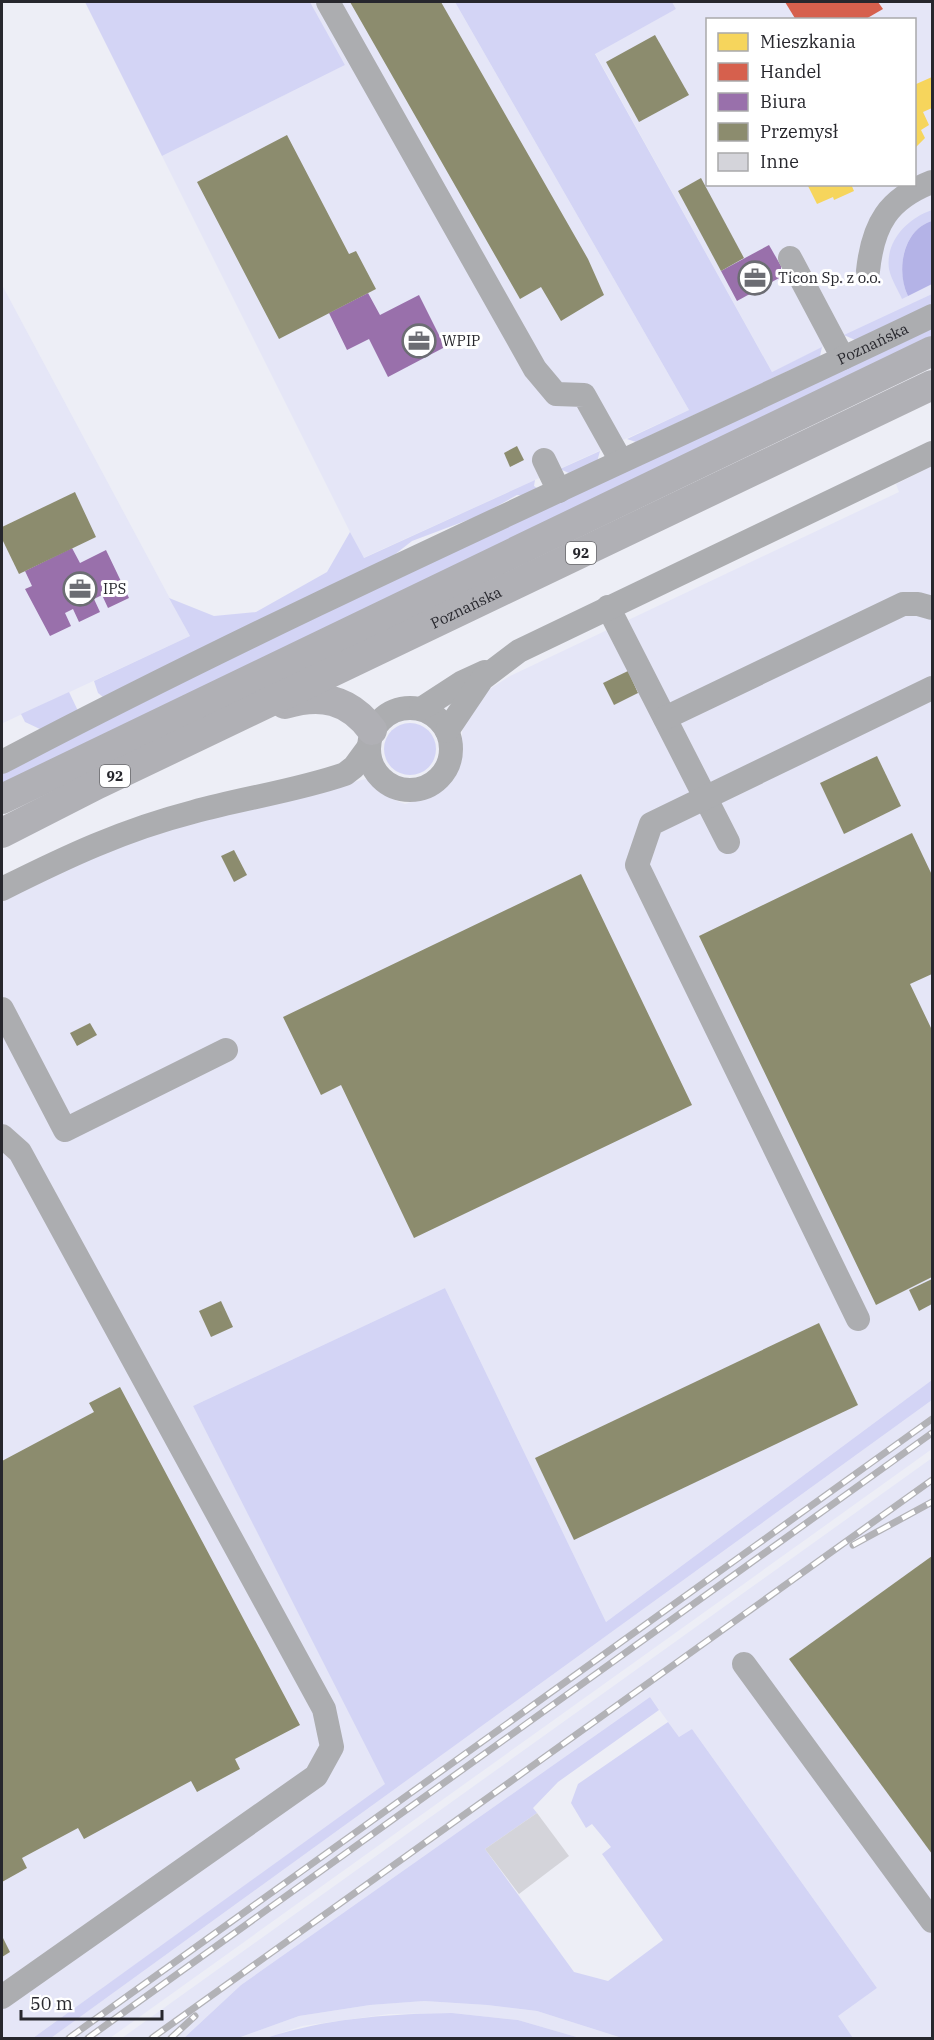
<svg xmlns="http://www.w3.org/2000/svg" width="934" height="2040" font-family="'IBM Plex Serif',serif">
	<rect width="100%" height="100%" fill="#edeef6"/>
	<g fill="#e5e6f7" fill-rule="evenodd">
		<path d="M 310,2 L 455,2 L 689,410 L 363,558 L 162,156 L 345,65 Z"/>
		<path d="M 672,2 L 932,2 L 932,294 L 772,372 L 595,53 L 676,9 ZM 708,20 L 914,20 L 914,184 L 708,184 Z"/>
		<path d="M 2,285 L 190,636 L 3,723 L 2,720 Z"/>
		<path d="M 932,466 L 932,1380 L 606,1622 L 445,1288 L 193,1406 L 386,1784 L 33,2038 L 2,2038 L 2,901 L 91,855 L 226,812 L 366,779 L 390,798 L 405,804 L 429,797 L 452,781 L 461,751 L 463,720 L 480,695 L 510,676 L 899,492 L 896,484 Z"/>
		<path d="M 932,1400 L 932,1449 L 110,2038 L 51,2038 Z"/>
		<path d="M 932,1458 L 932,2038 L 853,2038 L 837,2016 L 877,1988 L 692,1729 L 679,1737 L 650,1697 L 241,1985 L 184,2038 L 122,2038 Z"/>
		<path d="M 424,2001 L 487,2005 L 537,2011 L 622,2038 L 580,2038 L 518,2020 L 452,2013 L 389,2014 L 302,2026 L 266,2038 L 238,2038 L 299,2016 L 370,2005 Z"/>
	</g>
	<g fill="#d3d4f5">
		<path d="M 85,2 L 310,2 L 345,65 L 162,156 Z"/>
		<path d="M 455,2 L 672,2 L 676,9 L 595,54 L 772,372 L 822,347 L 820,356 L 636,442 L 627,439 L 689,410 Z"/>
		<path d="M 932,210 L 932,221 C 902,230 896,272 908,296 L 902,299 C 898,290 891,279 889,269 C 885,241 908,218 932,210 Z"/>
		<path d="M 932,294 L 932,307 L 855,340 L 844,335 Z"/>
		<path d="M 932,323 L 932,340 L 2,788 L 2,770 L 90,724 Z"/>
		<path d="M 600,451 L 597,462 L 571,474 L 560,469 Z"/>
		<path d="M 535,480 L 534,486 L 537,488 L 528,496 L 517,495 L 481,515 L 412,541 L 375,570 L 103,697 L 98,693 L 94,681 L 190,636 L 169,598 L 214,616 L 256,612 L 327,572 L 350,532 L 364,558 Z"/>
		<path d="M 69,692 L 79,713 L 42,730 L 25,722 L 21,714 Z"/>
		<circle cx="410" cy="749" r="26"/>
		<path d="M 445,1288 L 606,1622 L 932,1380 L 932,1400 L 51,2038 L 33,2038 L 385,1784 L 193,1406 Z"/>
		<path d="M 650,1697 L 659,1710 L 558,1782 L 533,1808 L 537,1813 L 485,1849 L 574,1972 L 608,1981 L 663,1940 L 602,1854 L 611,1847 L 592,1824 L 586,1828 L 571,1803 L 578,1784 L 668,1722 L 679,1737 L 692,1729 L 877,1988 L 838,2016 L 853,2038 L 622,2038 L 537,2011 L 487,2005 L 424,2001 L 370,2005 L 299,2016 L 238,2038 L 184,2038 L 241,1985 Z"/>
		<path d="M 452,2013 L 518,2020 L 580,2038 L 266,2038 C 327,2018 389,2014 452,2013 Z"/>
	</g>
	<path fill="#b4b3e7" d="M 932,221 L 932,284 L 908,296 C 896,272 902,230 932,221 Z"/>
	<g fill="#f6d55c">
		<path d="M 932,77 L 932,108 L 923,112 L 929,125 L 921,130 L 925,138 L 914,149 L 914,85 Z"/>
		<path d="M 807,184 L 851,184 L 854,191 L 834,200 L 833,197 L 817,204 Z"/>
	</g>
	<path fill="#d6604d" d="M 785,2 L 878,2 L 883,9 L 864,20 L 796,20 Z"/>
	<g fill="#9970ab">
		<path d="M 769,245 L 781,266 L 781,277 L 737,301 L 721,271 Z"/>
		<path d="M 368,293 L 380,315 L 419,295 L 445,347 L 388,377 L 369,339 L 347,350 L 329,313 Z"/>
		<path d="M 72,548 L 80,563 L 106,550 L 129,598 L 108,608 L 102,595 L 94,599 L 100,612 L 79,622 L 73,609 L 65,613 L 71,626 L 50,636 L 25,589 L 32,586 L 25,571 Z"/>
	</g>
	<g fill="#8c8c6e">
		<path d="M 350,2 L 441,2 L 588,259 L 604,295 L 561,321 L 541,287 L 520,299 Z"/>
		<path d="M 655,35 L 689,95 L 639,122 L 606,62 Z"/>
		<path d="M 287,135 L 349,254 L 356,251 L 376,289 L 279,339 L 197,182 Z"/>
		<path d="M 701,178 L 744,258 L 721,271 L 678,191 Z"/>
		<path d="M 517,446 L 524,460 L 510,467 L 504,453 Z"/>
		<path d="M 75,492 L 96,537 L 19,574 L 2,539 L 2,527 Z"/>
		<path d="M 628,671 L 638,693 L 614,705 L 603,683 Z"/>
		<path d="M 877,756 L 901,806 L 844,834 L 820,783 Z"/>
		<path d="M 912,833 L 932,875 L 932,974 L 910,984 L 932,1030 L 932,1277 L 876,1305 L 699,936 Z"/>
		<path d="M 234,850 L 247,875 L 234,882 L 221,856 Z"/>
		<path d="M 581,874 L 692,1105 L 414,1238 L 341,1085 L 321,1095 L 283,1017 Z"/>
		<path d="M 90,1023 L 97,1035 L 77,1046 L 70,1033 Z"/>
		<path d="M 932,1279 L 932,1304 L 919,1311 L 909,1290 Z"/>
		<path d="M 221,1301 L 233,1327 L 211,1337 L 199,1311 Z"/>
		<path d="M 819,1323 L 858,1405 L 574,1540 L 535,1458 Z"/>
		<path d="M 120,1387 L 300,1725 L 235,1759 L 240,1769 L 197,1792 L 191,1781 L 84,1839 L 78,1828 L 22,1858 L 27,1868 L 2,1882 L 2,1461 L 94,1412 L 89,1403 Z"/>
		<path d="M 932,1556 L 932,1854 L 789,1659 Z"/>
		<path d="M 2,1936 L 10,1952 L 2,1957 Z"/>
	</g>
	<path fill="#d4d4da" d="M 537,1813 L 569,1856 L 519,1894 L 485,1849 Z"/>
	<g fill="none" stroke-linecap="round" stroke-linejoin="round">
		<g stroke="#acadb0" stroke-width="24">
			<path d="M 328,2 L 535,369 L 556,394 L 584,395 L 621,461"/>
			<path d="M 790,258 L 843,358"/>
			<path d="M 868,271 C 873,224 888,199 932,182"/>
			<path d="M 544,460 L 559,491"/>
			<path d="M 608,607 L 728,842"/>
			<circle cx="410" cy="749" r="41"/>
			<path d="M 421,709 L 461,683 L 485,672"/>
			<path d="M 665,718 L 903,604 L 918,604 L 932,608"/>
			<path d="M 447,731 L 482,679 L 519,651 L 932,453"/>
			<path id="s1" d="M 2,762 C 306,602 622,464 932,316"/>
			<path d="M 2,889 C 66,857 123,830 193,812 C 243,798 296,791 345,774 L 354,767 L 368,748"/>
			<path d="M 2,1009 L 65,1130 L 226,1050"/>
			<path d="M 2,1136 L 20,1152 L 324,1709 L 332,1747 L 316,1776 L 2,1997"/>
			<path d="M 858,1319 L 637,865 L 651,824 L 932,688"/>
			<path d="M 744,1664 L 932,1921"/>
		</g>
		<g stroke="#b0b0b5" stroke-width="30">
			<path d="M 285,704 C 321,693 349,699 372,730"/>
			<path d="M 2,799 L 932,351"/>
			<path id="s2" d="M 2,833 L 98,784 L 932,385"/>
		</g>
		<g stroke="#b2b2b6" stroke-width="7">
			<g id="rail">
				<path d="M 853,1545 L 932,1502"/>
				<path d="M 69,2038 L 932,1419"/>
				<path d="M 88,2038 L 932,1433"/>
				<path d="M 152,2038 L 932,1480"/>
				<path d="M 171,2038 L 195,2016"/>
			</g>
		</g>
		<use href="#rail" stroke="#fff" stroke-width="4.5" stroke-dasharray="14" stroke-linecap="butt"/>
	</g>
	<defs>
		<g id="office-ring" transform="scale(1.725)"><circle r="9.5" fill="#fff" stroke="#6c6d73" stroke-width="1.5"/><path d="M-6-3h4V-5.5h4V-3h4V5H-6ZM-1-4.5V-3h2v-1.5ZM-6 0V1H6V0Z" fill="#6c6d73"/></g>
	</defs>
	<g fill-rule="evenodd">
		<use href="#office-ring" x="755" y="278"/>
		<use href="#office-ring" x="419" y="341"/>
		<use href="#office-ring" x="80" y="589"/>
	</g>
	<g text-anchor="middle" stroke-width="6" stroke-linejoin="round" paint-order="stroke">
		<g fill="#fff" stroke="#68686c" stroke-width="1.5">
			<rect x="566" y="542" width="30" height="22" rx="4.5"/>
			<rect x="100" y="765" width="30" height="22" rx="4.5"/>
		</g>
		<g font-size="14" font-weight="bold" fill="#27272d">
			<text x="581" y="558">92</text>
			<text x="115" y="781">92</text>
		</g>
		<g font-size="15" fill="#27272d" stroke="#fff" text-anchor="start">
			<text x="778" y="283">Ticon Sp. z o.o.</text>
			<text x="442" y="346">WPIP</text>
			<text x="103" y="594">IPS</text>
		</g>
		<g font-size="15" fill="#27272d" stroke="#fff">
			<text dy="5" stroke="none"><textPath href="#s1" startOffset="966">Poznańska</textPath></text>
			<text dy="5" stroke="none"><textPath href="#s2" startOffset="516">Poznańska</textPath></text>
		</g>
	</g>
	<rect width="934" height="2040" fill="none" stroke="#27272d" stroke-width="6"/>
	<rect x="706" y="18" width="210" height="168" fill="#ffffff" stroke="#a9a9ab" stroke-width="1.5"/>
	<rect x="718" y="33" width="30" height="18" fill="#f6d55c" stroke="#a9a9ab" stroke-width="1.5"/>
	<text x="760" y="48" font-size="18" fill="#27272d">Mieszkania</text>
	<rect x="718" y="63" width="30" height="18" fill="#d6604d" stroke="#a9a9ab" stroke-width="1.5"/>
	<text x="760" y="78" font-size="18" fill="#27272d">Handel</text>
	<rect x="718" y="93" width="30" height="18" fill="#9970ab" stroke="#a9a9ab" stroke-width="1.5"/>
	<text x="760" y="108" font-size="18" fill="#27272d">Biura</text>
	<rect x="718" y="123" width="30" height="18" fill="#8c8c6e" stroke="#a9a9ab" stroke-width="1.5"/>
	<text x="760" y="138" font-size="18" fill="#27272d">Przemysł</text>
	<rect x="718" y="153" width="30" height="18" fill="#d4d4da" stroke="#a9a9ab" stroke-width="1.5"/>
	<text x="760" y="168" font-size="18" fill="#27272d">Inne</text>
	<path d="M21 2010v9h141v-9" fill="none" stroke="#27272d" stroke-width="3"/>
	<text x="30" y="2010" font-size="18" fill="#27272d" stroke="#ffffff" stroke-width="4.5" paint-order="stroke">50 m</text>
</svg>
